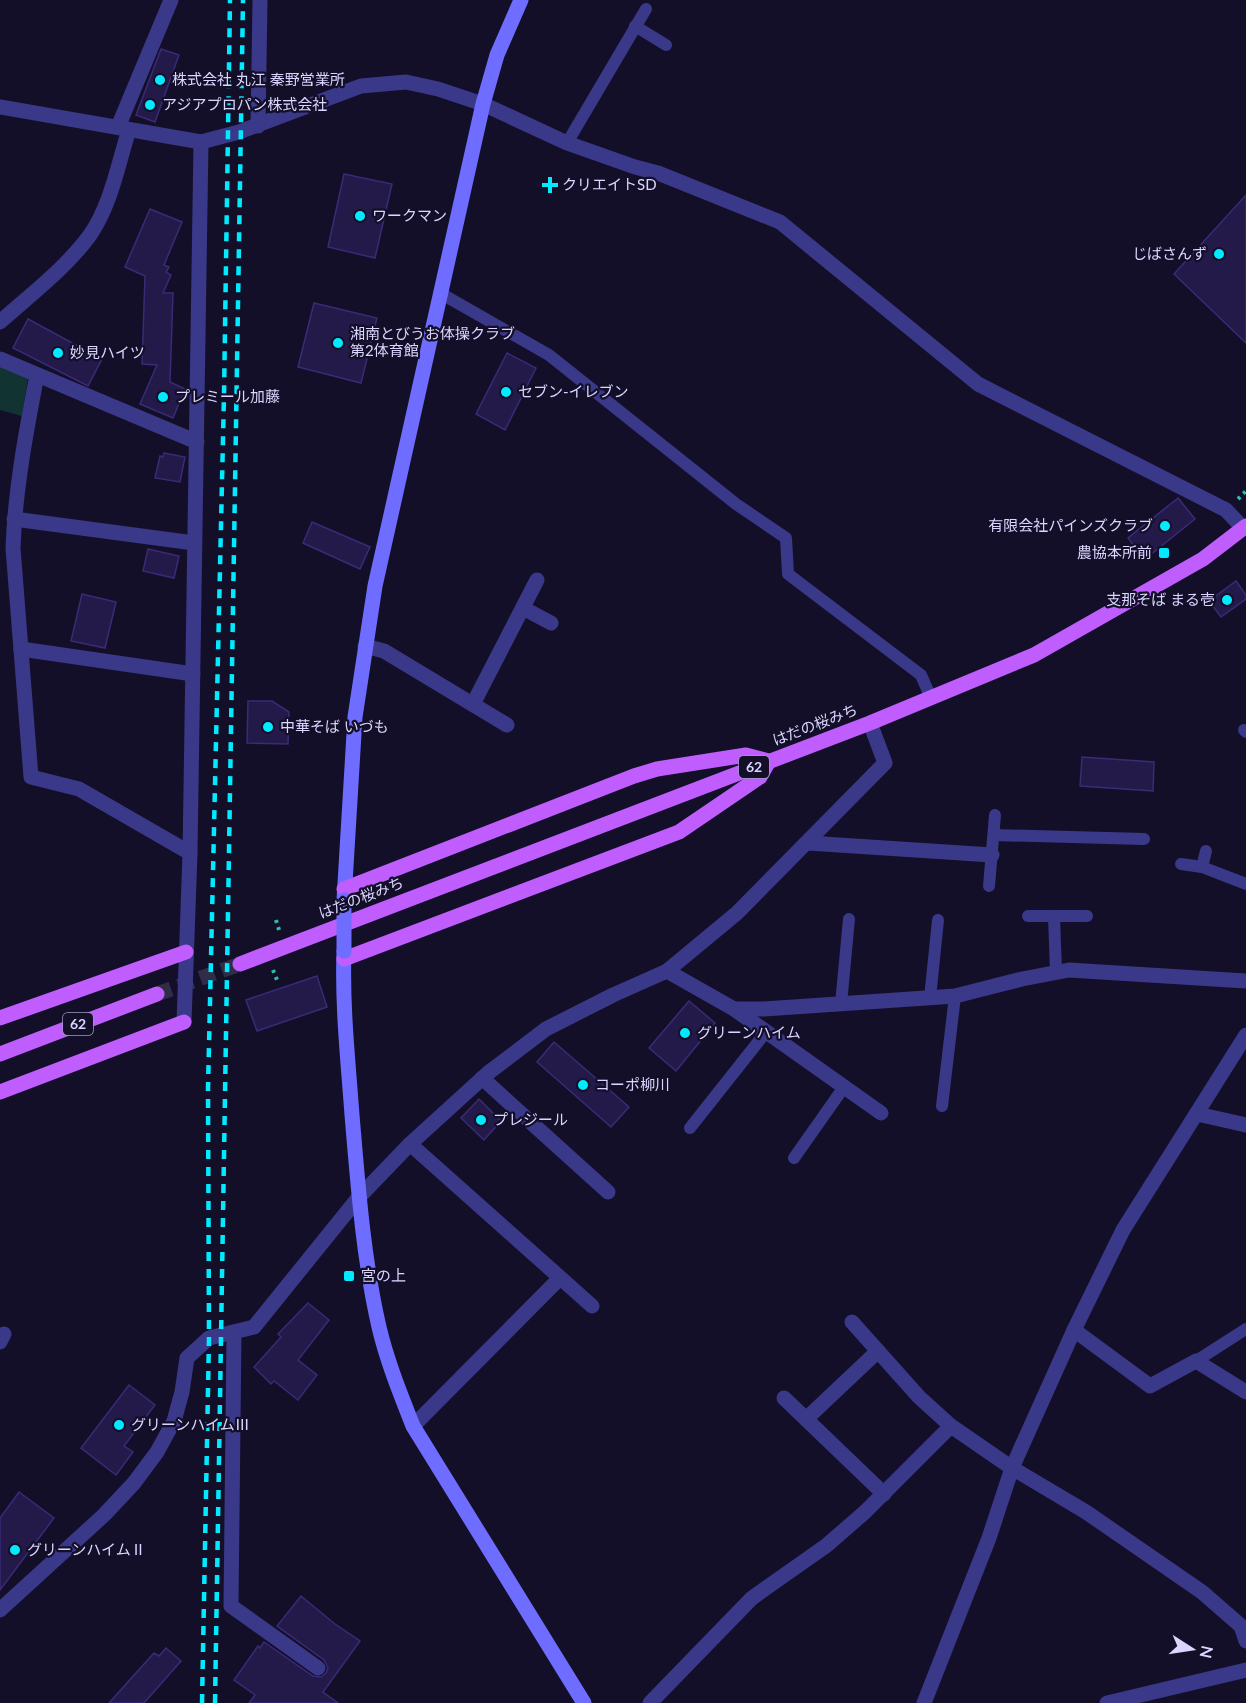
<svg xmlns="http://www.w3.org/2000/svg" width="1246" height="1703" font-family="Lato,'Noto Sans JP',sans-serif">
	<rect width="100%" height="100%" fill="#130f28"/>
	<path fill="#113331" d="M 0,365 L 28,378 L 22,416 L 0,410 Z"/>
	<g fill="#231a4a" stroke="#392b77" stroke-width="1.5">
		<path d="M 161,49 L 179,55 L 155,122 L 136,115 Z"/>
		<path d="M 344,174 L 392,184 L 375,258 L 328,247 Z"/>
		<path d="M 1246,195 L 1246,343 L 1174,274 Z"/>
		<path d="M 150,209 L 182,222 L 164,265 L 169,267 L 166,272 L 171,275 L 163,293 L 173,293 L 170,382 L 185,389 L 173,418 L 140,404 L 157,365 L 142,364 L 145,276 L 125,267 Z"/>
		<path d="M 314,303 L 377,318 L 361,383 L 298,367 Z"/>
		<path d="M 28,319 L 102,359 L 88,386 L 13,348 Z"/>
		<path d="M 507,353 L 536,368 L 505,430 L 476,414 Z"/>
		<path d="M 164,453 L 185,457 L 180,482 L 155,478 L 160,456 L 163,457 Z"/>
		<path d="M 1178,498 L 1195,519 L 1144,560 L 1128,538 Z"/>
		<path d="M 312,522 L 370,547 L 360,569 L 303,543 Z"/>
		<path d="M 148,549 L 179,556 L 174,578 L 143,571 Z"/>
		<path d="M 1236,581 L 1246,595 L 1246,599 L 1221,617 L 1209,601 Z"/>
		<path d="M 82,594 L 116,602 L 105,648 L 71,641 Z"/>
		<path d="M 248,701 L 272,701 L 289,712 L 288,744 L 247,743 Z"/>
		<path d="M 1082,757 L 1154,762 L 1153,791 L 1080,786 Z"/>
		<path d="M 317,976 L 327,1007 L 257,1031 L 246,1000 Z"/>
		<path d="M 689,1001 L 715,1023 L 676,1071 L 649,1048 Z"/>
		<path d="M 554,1042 L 629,1107 L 611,1127 L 537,1062 Z"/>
		<path d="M 479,1099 L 501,1121 L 484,1140 L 461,1118 Z"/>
		<path d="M 308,1303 L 329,1320 L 298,1360 L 317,1375 L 298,1400 L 274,1381 L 271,1384 L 254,1367 L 281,1337 L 278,1334 Z"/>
		<path d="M 129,1385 L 155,1405 L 124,1446 L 133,1452 L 116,1475 L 81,1448 Z"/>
		<path d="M 19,1492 L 54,1518 L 0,1590 L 0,1518 Z"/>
		<path d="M 301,1596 L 335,1624 L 360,1641 L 323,1692 L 338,1703 L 249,1703 L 255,1695 L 234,1680 L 258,1646 L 260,1648 L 264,1642 L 313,1676 L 321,1677 L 326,1673 L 328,1668 L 324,1660 L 277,1626 Z"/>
		<path d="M 166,1648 L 181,1661 L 144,1703 L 109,1703 L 154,1653 L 159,1656 Z"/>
	</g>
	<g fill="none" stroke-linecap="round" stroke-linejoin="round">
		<path stroke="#312d48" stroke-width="15" stroke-dasharray="15 8" stroke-linecap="butt" d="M 157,994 L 240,964"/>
		<g stroke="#2abfb3" stroke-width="4" stroke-dasharray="3 4.5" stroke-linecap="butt">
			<path d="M 1238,499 L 1246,491"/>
			<path d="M 276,920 L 279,930"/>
			<path d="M 273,970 L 277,980"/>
		</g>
		<g stroke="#3a3889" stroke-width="12">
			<path d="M 635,26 L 666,45"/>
			<path d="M 567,143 L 646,9"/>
			<path d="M 440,293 L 549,355 L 736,504 L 786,538 L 788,574 L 921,675 L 931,698"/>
			<path d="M 1244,730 L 1246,732"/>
			<path d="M 994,835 L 1144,839"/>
			<path d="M 1181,864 L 1202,867 L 1246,884"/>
			<path d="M 1202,867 L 1206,851"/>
			<path d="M 989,886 L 995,815"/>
			<path d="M 1028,916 L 1087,916"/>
			<path d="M 1054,916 L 1056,972"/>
			<path d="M 930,998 L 938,920"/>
			<path d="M 841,1004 L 849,919"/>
			<path d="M 942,1106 L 955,996"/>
			<path d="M 690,1128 L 766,1032"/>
			<path d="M 794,1158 L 844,1087"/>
			<path d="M 1196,1361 L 1246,1329"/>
		</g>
		<g stroke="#3a3889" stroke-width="15">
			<path d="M 0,107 L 201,142 L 239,132 L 361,86 L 406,82 L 438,89 L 483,104 L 567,143 L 635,167 L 658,173 L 780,222 L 978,384 L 1226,510 L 1243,528"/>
			<path d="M 258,126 L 260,0"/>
			<path d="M 118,127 L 171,0"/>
			<path d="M 0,322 C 30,295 66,268 90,235 C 111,205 118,164 129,130"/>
			<path d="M 0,359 L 197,442"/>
			<path d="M 37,375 C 26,432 15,490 13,548 L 31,777 L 79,789 L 190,853"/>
			<path d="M 14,519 L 194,543"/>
			<path d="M 523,608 L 551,623"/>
			<path d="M 365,646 L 384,651 L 507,725"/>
			<path d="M 21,649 L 193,674"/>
			<path d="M 473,704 L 537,580"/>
			<path d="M 808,843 L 992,855"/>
			<path d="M 667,971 L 734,1009 L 881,1113"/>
			<path d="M 734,1009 L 764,1009 L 955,996 L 1022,979 L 1069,970 L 1246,981"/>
			<path d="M 184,1022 L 190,853 L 201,142"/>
			<path d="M 482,1078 L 608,1192"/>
			<path d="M 1197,1114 L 1246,1125"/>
			<path d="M 410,1144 L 592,1306"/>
			<path d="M 852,1322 L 919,1397 L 951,1426 L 1012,1468 L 1086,1512 L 1202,1592 L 1241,1626 L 1246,1641"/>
			<path d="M 1074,1330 L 1150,1386 L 1196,1361 L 1246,1392"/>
			<path d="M 234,1332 L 231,1606 L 318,1668"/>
			<path d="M 0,1342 L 4,1334"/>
			<path d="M 784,1398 L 884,1494"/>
			<path d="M 806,1419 L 878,1351"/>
			<path d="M 413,1426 L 560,1278"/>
			<path d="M 0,1610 L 104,1515 L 134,1483 L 157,1452 L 174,1421 L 182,1392 L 187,1358 L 209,1338 L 254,1327 L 359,1197 L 410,1144 L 488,1073 L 546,1029 L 613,995 L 667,971 L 737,913 L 885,763 L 870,723"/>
			<path d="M 650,1703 L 752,1598 L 827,1545 L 865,1512 L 951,1426"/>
			<path d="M 924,1703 L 989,1538 L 1012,1468 L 1074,1330 L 1123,1230 L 1246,1035"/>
			<path d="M 1107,1703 L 1246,1670"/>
		</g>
		<g stroke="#6e6dff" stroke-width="15">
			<path d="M 344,900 L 355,717 L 375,586 L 483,104 L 497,55 L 521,0"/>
			<path d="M 344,951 C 342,1005 348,1060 352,1115 C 358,1185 363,1257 379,1327 C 387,1361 400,1393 413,1426 L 584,1703"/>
		</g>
		<g stroke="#c05dff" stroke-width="15">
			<path d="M 344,959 L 679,832 L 760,777 L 769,761 L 746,755 L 657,769 L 634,776 L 344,889"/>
			<path d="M 240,964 L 870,723 L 1034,655 L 1203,559 L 1246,526"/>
			<path d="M 0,1018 L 186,952"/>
			<path d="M 0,1054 L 157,994"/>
			<path d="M 0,1092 L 184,1022"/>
		</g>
		<g stroke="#02eaff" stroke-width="4.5" stroke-dasharray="9 8" stroke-linecap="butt">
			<path d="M 202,1703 L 209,1338 L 208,1089 L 224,395 L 230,0"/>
			<path d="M 215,1703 L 243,0"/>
		</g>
		<path stroke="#6e6dff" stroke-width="15" d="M 344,900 L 344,951"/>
	</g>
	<g fill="#02eaff" stroke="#130f28" stroke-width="2">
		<circle cx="160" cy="80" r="6"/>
		<circle cx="150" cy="105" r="6"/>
		<path d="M547 176h6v6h6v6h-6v6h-6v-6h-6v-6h6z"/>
		<circle cx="360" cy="216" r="6"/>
		<circle cx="1219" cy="254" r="6"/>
		<circle cx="338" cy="343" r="6"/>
		<circle cx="58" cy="353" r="6"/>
		<circle cx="506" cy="392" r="6"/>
		<circle cx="163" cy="397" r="6"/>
		<circle cx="1165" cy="526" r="6"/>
		<rect x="1158" y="547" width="12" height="12" rx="3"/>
		<circle cx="1227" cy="600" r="6"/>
		<circle cx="268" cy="727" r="6"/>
		<circle cx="685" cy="1033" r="6"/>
		<circle cx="583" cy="1085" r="6"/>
		<circle cx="481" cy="1120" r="6"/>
		<rect x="343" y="1270" width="12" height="12" rx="3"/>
		<circle cx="119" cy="1425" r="6"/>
		<circle cx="15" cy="1550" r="6"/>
	</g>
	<g text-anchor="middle" stroke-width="4.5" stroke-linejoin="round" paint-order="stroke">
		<g fill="#130f28" stroke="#9e9abe" stroke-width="1.5">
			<rect x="739" y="756" width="30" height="22" rx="4.5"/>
			<rect x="63" y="1013" width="30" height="22" rx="4.5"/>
		</g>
		<g font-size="14" font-weight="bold" fill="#dad6ff">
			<text x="754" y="772">62</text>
			<text x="78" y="1029">62</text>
		</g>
		<g font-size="15" fill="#dad6ff" stroke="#130f28" text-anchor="start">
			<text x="172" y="85">株式会社 丸江 秦野営業所</text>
			<text x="162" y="110">アジアプロパン株式会社</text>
			<text x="562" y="190">クリエイトSD</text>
			<text x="372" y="221">ワークマン</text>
			<text x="1207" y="259" text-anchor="end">じばさんず</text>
			<text x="350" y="339">湘南とびうお体操クラブ<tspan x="350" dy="17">第2体育館</tspan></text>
			<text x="70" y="358">妙見ハイツ</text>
			<text x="518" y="397">セブン-イレブン</text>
			<text x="175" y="402">プレミール加藤</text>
			<text x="1153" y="531" text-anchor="end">有限会社パインズクラブ</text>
			<text x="1152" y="558" text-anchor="end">農協本所前</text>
			<text x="1215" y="605" text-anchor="end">支那そば まる壱</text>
			<text x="280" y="732">中華そば いづも</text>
			<text x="697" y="1038">グリーンハイム</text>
			<text x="595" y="1090">コーポ柳川</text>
			<text x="493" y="1125">プレジール</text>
			<text x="361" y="1281">宮の上</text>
			<text x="131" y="1430">グリーンハイムⅢ</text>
			<text x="27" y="1555">グリーンハイムⅡ</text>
		</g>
		<g font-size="15" fill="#dad6ff" stroke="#130f28">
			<text transform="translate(815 725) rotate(-21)" y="5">はだの桜みち</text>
			<text transform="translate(361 898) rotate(-21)" y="5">はだの桜みち</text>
		</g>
	</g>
	<g transform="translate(1192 1649) rotate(102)" stroke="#130f28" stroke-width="4.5" paint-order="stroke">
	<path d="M0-4.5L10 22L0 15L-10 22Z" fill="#dad6ff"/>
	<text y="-9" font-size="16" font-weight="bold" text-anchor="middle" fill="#dad6ff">N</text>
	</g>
</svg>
